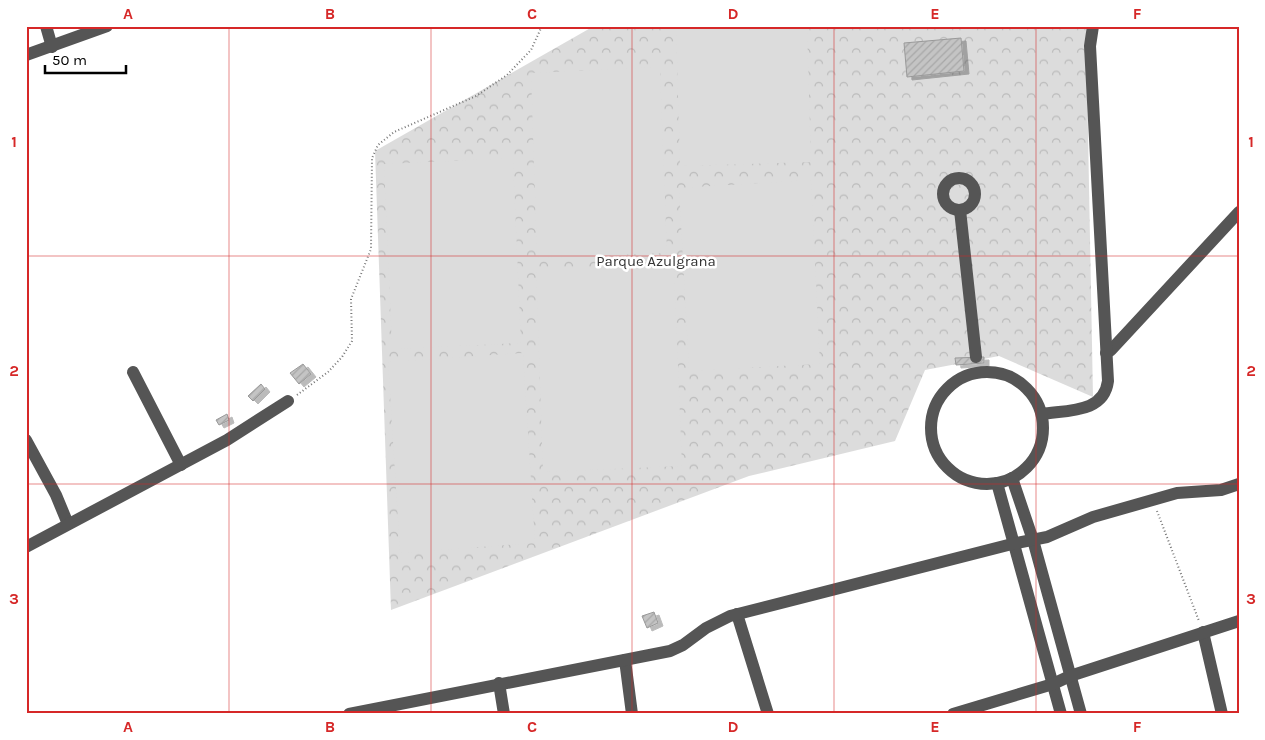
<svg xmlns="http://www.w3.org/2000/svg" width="1265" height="740" font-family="Karla,sans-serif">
	<defs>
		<pattern id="forest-crowns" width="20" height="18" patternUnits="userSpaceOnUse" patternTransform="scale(1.25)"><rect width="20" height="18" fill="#dcdcdc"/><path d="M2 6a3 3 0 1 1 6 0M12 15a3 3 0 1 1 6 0" fill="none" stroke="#bbb"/></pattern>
		<pattern id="building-hatch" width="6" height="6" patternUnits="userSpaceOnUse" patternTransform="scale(1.25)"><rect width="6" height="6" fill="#c4c4c4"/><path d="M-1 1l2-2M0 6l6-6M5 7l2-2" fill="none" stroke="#a7a7a7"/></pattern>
		<filter id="shadow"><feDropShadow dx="5" dy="3" stdDeviation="0" flood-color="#0004"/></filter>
	</defs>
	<rect width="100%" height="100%" fill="#fff"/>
	<path fill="url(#forest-crowns)" d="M 594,26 L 1086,26 L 1093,397 L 999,356 L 925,370 L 895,441 L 749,476 L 391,610 L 375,151 Z"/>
	<g fill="#dcdcdc">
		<path d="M 676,26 L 807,26 L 811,162 L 680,166 Z"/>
		<path d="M 660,67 L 667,253 L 537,258 L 531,73 Z"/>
		<path d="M 513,158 L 521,343 L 392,349 L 384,164 Z"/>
		<path d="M 811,180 L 820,364 L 689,371 L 679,188 Z"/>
		<path d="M 674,266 L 682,466 L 543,472 L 536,272 Z"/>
		<path d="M 523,353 L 535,543 L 400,553 L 388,362 Z"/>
	</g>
	<g fill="url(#building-hatch)" stroke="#999" filter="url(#shadow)">
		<path d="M 961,38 L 964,71 L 907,77 L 904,43 Z"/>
		<path d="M 984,357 L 984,363 L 956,365 L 955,358 Z"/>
		<path d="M 303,364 L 311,374 L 299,384 L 290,373 Z"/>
		<path d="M 261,384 L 265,389 L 253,401 L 248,396 Z"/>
		<path d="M 227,414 L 229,420 L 219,425 L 216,420 Z"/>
		<path d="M 654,612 L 658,623 L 647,628 L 642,616 Z"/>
	</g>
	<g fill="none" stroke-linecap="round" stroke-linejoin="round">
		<g stroke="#777" stroke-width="2" stroke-dasharray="1 2.5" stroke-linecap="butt">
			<path d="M 297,395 L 328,372 L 342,357 L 352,341 L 351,299 L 371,249 L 372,158 L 378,145 L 394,132 L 476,96 L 507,75 L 531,50 L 542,26"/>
			<path d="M 1157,511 L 1199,621"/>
		</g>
		<g stroke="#555" stroke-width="12">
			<path d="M 46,26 L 52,47"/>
			<path d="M 26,55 L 107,26"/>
			<circle cx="959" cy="194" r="16"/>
			<path d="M 960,210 L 976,357"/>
			<path d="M 1106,353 L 1111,350 L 1239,212"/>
			<circle cx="987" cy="428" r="56"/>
			<path d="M 133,372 L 181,465"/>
			<path d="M 1042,414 C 1068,410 1104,413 1108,381 L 1090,46 L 1093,26"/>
			<path d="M 26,440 L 56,495 L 68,524"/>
			<path d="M 1012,478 L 1033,540 L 1081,714"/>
			<path d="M 997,483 L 1061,714"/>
			<path d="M 26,547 L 227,440 L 288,401"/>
			<path d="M 737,614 L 768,714"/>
			<path d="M 1203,632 L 1222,714"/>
			<path d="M 625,660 L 632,714"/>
			<path d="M 499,683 L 504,714"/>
			<path d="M 349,714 L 670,651 L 683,645 L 706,628 L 730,616 L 1012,544 L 1047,537 L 1093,517 L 1177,493 L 1221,490 L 1239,484"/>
			<path d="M 953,714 L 1053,684 L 1070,676 L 1239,621"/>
		</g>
	</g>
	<path fill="none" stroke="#d62828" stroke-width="1" stroke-opacity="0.55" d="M 229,26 L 229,714M 431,26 L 431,714M 632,26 L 632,714M 834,26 L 834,714M 1036,26 L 1036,714M 26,256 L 1239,256M 26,484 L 1239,484"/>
	<g text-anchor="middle" stroke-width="5" stroke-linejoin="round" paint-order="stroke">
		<g font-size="15" fill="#333" stroke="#fff">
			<text x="656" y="266">Parque Azulgrana</text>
		</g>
	</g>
	<rect width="1265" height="740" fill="none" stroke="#ffffff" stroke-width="55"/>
	<path d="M45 65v8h81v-8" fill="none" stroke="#000000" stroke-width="2.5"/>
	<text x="52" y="65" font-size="15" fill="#000000" stroke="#ffffff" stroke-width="4" paint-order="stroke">50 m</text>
	<rect x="28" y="28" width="1210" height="684" fill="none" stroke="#d62828" stroke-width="2"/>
	<g font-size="16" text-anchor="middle" font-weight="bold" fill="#d62828">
		<text x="128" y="19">A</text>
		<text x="330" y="19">B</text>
		<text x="532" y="19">C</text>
		<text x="733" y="19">D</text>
		<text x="935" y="19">E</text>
		<text x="1137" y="19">F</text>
		<text x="14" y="147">1</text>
		<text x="1251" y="147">1</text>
		<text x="14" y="376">2</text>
		<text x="1251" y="376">2</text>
		<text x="14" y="604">3</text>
		<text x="1251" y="604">3</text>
		<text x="128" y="732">A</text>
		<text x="330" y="732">B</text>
		<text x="532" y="732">C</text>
		<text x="733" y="732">D</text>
		<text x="935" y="732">E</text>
		<text x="1137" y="732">F</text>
	</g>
</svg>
